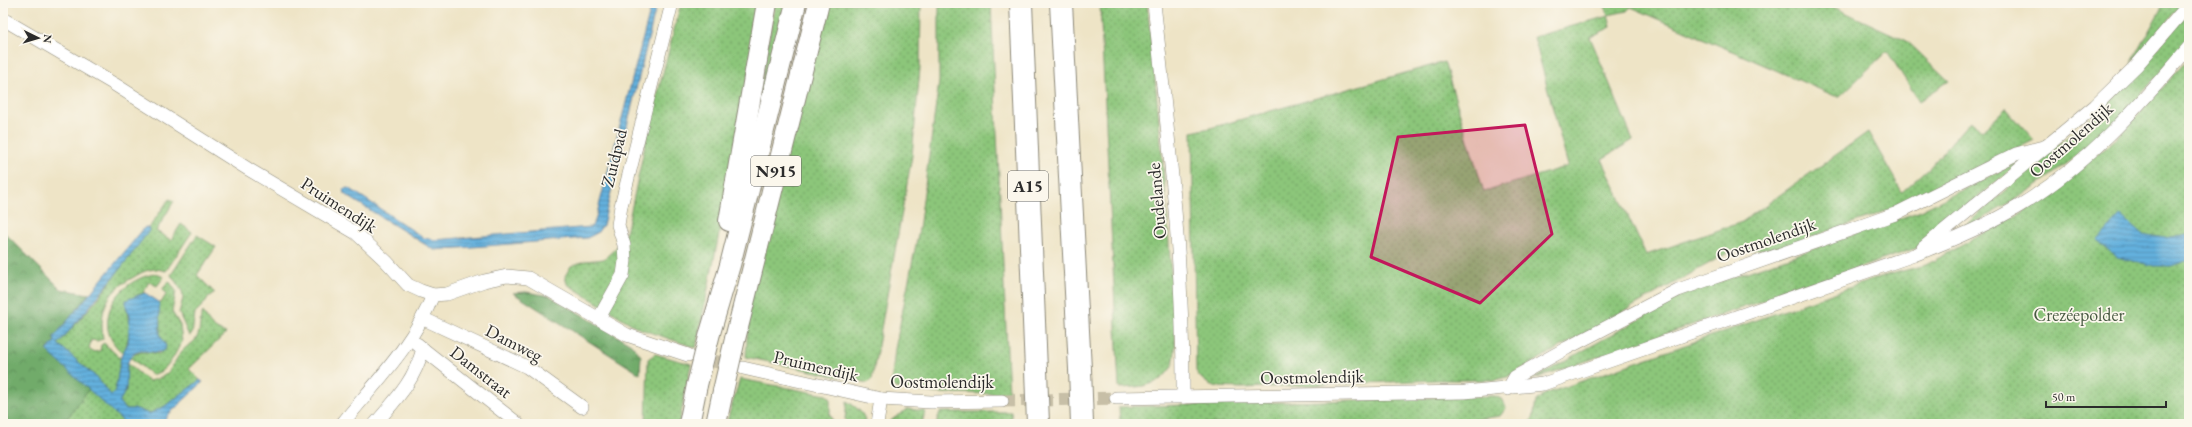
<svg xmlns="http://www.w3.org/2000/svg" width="2192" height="427" font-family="'EB Garamond',serif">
	<defs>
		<pattern id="green-dots" width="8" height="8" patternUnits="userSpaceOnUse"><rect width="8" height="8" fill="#8cc67a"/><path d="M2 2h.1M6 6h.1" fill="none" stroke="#73a164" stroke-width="1.8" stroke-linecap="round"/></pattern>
		<pattern id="forest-crowns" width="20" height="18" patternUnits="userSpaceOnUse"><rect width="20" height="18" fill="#71ab6a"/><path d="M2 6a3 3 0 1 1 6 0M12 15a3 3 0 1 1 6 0" fill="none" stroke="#5d8b57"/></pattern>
		<pattern id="water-rules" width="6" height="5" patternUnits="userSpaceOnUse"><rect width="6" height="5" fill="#64b0dd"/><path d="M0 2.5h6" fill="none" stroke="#538fb3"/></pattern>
	</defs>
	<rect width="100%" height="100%" fill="#fbf7ec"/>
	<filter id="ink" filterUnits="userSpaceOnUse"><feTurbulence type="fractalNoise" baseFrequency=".025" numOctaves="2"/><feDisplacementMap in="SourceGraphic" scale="8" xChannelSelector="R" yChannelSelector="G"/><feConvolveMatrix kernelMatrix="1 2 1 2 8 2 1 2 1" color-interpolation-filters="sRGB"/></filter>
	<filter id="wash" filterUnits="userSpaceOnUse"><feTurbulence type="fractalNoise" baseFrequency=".012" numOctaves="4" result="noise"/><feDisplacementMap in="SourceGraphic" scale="16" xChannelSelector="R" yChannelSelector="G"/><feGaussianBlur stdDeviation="0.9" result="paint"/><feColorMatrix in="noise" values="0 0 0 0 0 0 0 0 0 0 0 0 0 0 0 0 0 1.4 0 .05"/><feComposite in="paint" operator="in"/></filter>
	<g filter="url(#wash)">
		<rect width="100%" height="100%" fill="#eee4c6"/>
		<g fill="url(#green-dots)" stroke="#5c7852">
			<path d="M 681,3 L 761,3 L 734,160 L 696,348 L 638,328 L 567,284 L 565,276 L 571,266 L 585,261 L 604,259 L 616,248 L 627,229 L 648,131 Z"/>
			<path d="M 775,3 L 789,3 L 748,161 Z"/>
			<path d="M 823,3 L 921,3 L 920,68 L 912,156 L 872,379 L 868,383 L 746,357 L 749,302 Z"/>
			<path d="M 939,3 L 991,3 L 1009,394 L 934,393 L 896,388 L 891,385 L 895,349 L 919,229 L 939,82 Z"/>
			<path d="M 1100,3 L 1147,3 C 1157,93 1165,182 1171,273 C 1173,290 1179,353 1172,366 C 1160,387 1140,387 1119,388 Z"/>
			<path d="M 1604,3 L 1825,3 L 1907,41 L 1949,81 L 1919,101 L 1887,51 L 1840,96 L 1835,96 L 1631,7 L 1627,11 L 1608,15 L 1611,27 L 1590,37 L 1633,140 L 1602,159 L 1646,255 L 1742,222 L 1868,132 L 1902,192 L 1930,167 L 1970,121 L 1982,130 L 2006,108 L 2034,140 L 1904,205 L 1780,248 L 1731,251 L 1507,377 L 1494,380 L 1437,380 L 1242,388 C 1222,387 1207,390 1196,371 L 1192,132 L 1214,127 L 1444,62 L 1484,192 L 1568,166 L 1534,37 L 1608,16 Z"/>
			<path d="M 2164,3 L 2183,3 L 2131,64 Z"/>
			<path d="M 2189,12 L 2189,38 C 2163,69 2137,101 2108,129 C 2063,171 2011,204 1958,232 L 2035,164 L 2113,99 Z"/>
			<path d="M 2189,58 L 2189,424 L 1527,424 L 1533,419 L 1536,401 L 1545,394 L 1883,276 L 1926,265 L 2025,211 L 2116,139 Z"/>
			<path d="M 2024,159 L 1917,248 L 1533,379 L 1682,295 L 1918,212 Z"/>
			<path d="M 169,199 L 174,201 L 156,231 L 171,240 L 181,224 L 192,232 L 166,271 C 153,267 145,270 134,277 C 107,291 99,309 103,339 L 97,341 L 91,340 L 89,349 L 93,352 L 100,351 L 101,345 L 104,343 L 121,359 L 115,392 L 111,395 L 96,377 L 58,344 L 97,300 L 148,231 L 149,228 Z"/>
			<path d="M 197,235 L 216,247 L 197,275 L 215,293 L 208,298 L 206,302 L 195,313 L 192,334 L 189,336 L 179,313 L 183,298 L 182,291 L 171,275 Z"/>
			<path d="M 156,274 L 164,277 L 157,286 L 149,282 L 143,292 L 145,293 L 137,295 L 126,307 C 132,320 130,340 123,353 C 88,325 118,278 156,274 Z"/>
			<path d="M 169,281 L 176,291 L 172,312 L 180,325 L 182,342 L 171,361 L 162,371 L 152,375 L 131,358 C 138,349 148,352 159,354 L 166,346 L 160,335 L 159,302 L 161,303 L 167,293 L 162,290 Z"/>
			<path d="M 203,312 C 209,323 213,329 226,333 L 189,369 L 200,380 L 165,406 L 149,414 L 137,409 L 125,409 L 119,402 L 126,390 L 127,363 L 148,381 C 172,377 169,368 182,351 C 186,346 193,344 196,339 C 202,330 198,320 203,312 Z"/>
			<path d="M 655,354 L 691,364 L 679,424 L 646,424 L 648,359 Z"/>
			<path d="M 740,379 L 826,395 L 830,398 L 830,415 L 834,424 L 726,424 Z"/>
			<path d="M 89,389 L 126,424 L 63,424 Z"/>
			<path d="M 1495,396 L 1503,400 L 1506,408 L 1500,416 L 1442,424 L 1120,424 L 1119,407 Z"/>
			<path d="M 847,401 C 855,407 866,413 865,424 L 847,424 L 845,419 Z"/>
			<path d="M 907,409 L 925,411 L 922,424 L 886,424 Z"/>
			<path d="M 940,412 L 1011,412 L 1012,424 L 936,424 Z"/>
		</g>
		<g fill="url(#forest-crowns)" stroke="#4e6b4a">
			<path d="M 3,231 L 61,289 L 89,294 L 54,337 L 55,341 L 47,350 L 89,389 L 63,424 L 3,424 Z"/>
			<path d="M 526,292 L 550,296 L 631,344 L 641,356 L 640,374 L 513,293 Z"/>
		</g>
		<g fill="url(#water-rules)" stroke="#486e84">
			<path d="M 652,3 L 657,3 L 603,225 L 597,233 L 587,238 L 434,250 L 344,194 L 343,189 L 349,188 L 424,238 L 435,240 L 591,227 L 595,221 Z"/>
			<path d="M 2121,215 L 2142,234 L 2165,238 L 2189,234 L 2189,260 L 2171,266 L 2154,266 L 2117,257 L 2097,241 Z"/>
			<path d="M 145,227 L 149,228 L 149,231 C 120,270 90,307 58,344 L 96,377 L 111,395 L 115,392 L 121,356 L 128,343 L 130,315 L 126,307 L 126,300 L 145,293 L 159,302 L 160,335 L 166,346 L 165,350 C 155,356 144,347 135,353 C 123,360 128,377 126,388 C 125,393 121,398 119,402 L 125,409 L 137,409 L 149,414 L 165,406 L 200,380 L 203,382 L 168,415 L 163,424 L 126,424 L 47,351 L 55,341 L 54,337 Z"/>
		</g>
	</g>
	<g filter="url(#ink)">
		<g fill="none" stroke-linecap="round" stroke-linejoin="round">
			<g stroke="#c7bfa7" stroke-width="13" stroke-dasharray="13 6" stroke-linecap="butt">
				<path d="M 696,357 L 735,366"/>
				<path d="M 1002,401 L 1116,398"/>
			</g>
			<g stroke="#8c8878" stroke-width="14">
				<g id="street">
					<path d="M 1154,3 C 1168,134 1184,265 1183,397"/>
					<path d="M 3,19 L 114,84 L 248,169 L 356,233 L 386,261 L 408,285 L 421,291 L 433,295 L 447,294 L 484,281 L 507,276 L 528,278 L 627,335 L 688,355"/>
					<path d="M 1923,248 L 2095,106 L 2137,65 L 2189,4"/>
					<path d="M 599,318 L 623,275 L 625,261 L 624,245 L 618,225 L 621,206 L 672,3"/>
					<path d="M 424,319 L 527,367 L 582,407"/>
					<path d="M 423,349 L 517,423"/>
					<path d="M 743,368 L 881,399 L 931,402 L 1002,401"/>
					<path d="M 1508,389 L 1515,377 L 1567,348 L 1678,290 L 1895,214 L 2016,154 L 2047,146"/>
					<path d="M 1116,398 L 1465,392 L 1543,384 L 1914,255 C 1950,241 1986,226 2019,206 C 2086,166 2139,106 2189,47"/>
					<path d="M 342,424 C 375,383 414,344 433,295"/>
					<path d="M 375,424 C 397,398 413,383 423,349 L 417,344"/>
					<path d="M 877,424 L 881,399"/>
				</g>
			</g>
			<g stroke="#8c8878" stroke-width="22">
				<g id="primary">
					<path d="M 729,221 L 767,3"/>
					<path d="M 710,333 L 730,265 L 796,3"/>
					<path d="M 735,339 L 819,3"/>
					<path d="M 689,424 L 697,385"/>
					<path d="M 716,424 L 723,391"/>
				</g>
			</g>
			<g stroke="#8c8878" stroke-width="24">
				<g id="highway">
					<path d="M 1021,3 L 1036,370"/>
					<path d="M 1061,3 L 1080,369"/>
				</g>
			</g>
			<use href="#street" stroke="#fff" stroke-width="13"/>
			<use href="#primary" stroke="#fff" stroke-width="20"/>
			<use href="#highway" stroke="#fff" stroke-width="22"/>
			<g stroke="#8c8878" stroke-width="22" stroke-linecap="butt">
				<g id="primary-bridge">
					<path d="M 697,385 L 710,333"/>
					<path d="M 723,391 L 735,339"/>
				</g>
			</g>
			<g stroke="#8c8878" stroke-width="24" stroke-linecap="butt">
				<g id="highway-bridge">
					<path d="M 1080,369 L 1082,424"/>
					<path d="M 1036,370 L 1038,424"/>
				</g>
			</g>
			<use href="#primary-bridge" stroke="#fff" stroke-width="20"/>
			<use href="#highway-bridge" stroke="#fff" stroke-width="22"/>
		</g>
	</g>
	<path fill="#c2185b" fill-opacity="0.2" stroke="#c2185b" stroke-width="3" stroke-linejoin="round" d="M 1525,125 L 1552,234 L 1480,303 L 1371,257 L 1398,137 Z"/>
	<g text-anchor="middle" stroke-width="3.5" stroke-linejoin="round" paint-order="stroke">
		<g fill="#fbf7ec" stroke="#696865" stroke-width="1">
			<rect x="751" y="156" width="50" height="30" rx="3"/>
			<rect x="1008" y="171" width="40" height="30" rx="3"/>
		</g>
		<g font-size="17" font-weight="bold" fill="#2b2b2b">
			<text x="776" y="177">N915</text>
			<text x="1028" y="192">A15</text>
		</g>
		<g font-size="18" fill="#2b2b2b" stroke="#fbf7ec">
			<text transform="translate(2071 140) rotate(-41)" y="6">Oostmolendijk</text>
			<text transform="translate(614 158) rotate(-76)" y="6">Zuidpad</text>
			<text transform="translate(1157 201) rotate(-95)" y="6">Oudelande</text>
			<text transform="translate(339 205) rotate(33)" y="6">Pruimendijk</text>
			<text transform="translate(1766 240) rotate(-19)" y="6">Oostmolendijk</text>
			<text transform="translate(514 343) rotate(27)" y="6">Damweg</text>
			<text transform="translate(816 366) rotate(13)" y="6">Pruimendijk</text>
			<text transform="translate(481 372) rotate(38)" y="6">Damstraat</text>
			<text transform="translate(1312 377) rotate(-1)" y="6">Oostmolendijk</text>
			<text x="942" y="388">Oostmolendijk</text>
		</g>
		<g font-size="18" fill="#485a43" stroke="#fbf7ec">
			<text x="2079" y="321">Crezéepolder</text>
		</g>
	</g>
	<rect width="2192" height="427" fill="none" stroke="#fbf7ec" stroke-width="16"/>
	<g transform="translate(38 38) rotate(95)" stroke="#fbf7ec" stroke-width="3" paint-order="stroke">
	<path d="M0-3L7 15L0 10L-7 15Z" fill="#2b2b2b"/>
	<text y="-6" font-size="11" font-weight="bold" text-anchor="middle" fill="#2b2b2b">N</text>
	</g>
	<path d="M2046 401v6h120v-6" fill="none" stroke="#2b2b2b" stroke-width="2"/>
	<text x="2052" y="401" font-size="12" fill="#2b2b2b" stroke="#fbf7ec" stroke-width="3" paint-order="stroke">50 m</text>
</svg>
